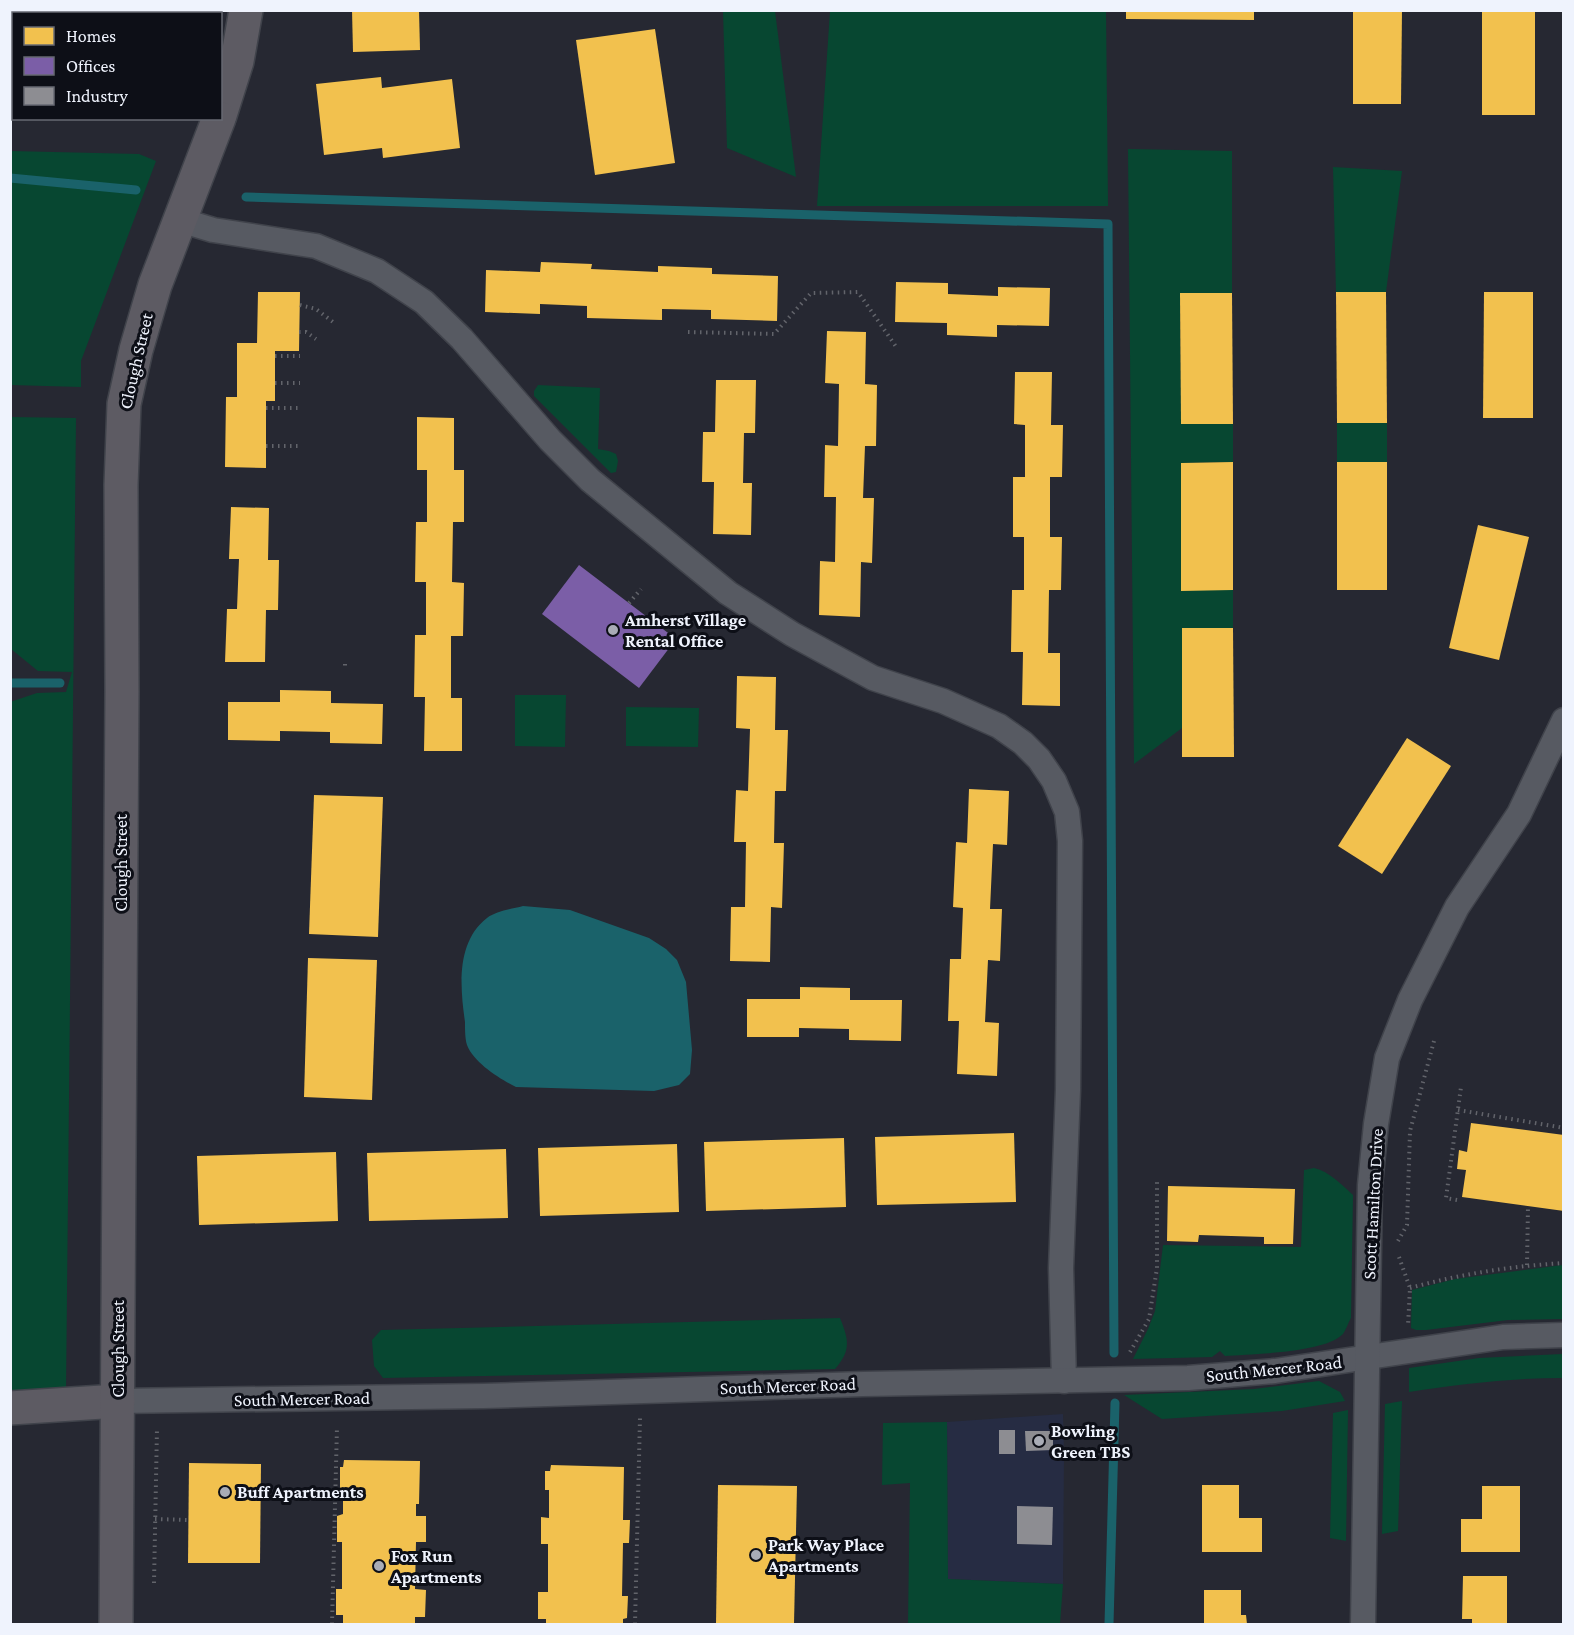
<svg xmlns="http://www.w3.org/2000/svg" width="1574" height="1635" font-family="'Crimson Pro',serif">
	<rect width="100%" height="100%" fill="#262832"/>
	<path fill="#262c43" d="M 1063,1414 L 1064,1453 L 1063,1584 L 948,1579 L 947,1422 Z"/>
	<g fill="#074731">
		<path d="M 723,11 L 775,11 L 796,177 L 727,148 Z"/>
		<path d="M 830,11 L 1106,11 L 1108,206 L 817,206 Z"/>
		<path d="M 1128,149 L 1232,151 L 1232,293 L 1180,293 L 1181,424 L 1233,424 L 1233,462 L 1181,463 L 1181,590 L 1233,590 L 1233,628 L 1182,629 L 1182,728 L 1134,764 Z"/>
		<path d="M 11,151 L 139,154 L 156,161 L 81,361 L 81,387 L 11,385 L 12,216 L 10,216 Z"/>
		<path d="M 1333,167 L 1402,171 L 1386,292 L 1336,292 Z"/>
		<path d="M 538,385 L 600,388 L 598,449 L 609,451 L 616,454 L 618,461 L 616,472 L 611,473 L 534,396 L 534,391 Z"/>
		<path d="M 11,417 L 76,418 L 66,1390 L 11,1391 L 10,702 L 37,693 L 66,692 L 72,672 L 38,671 L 11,649 Z"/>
		<rect x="1337" y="423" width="50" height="39"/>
		<path d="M 515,695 L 566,695 L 565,747 L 515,746 Z"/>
		<path d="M 626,707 L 699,708 L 698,747 L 626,746 Z"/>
		<path d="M 1314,1168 C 1330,1172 1341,1184 1353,1195 L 1351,1318 C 1348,1323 1346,1330 1343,1334 C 1325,1353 1251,1354 1225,1356 L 1220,1351 L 1212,1357 L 1133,1359 L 1148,1329 L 1155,1311 L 1163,1245 L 1301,1247 L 1304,1170 Z"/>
		<path d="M 1563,1265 L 1563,1319 L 1508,1320 L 1426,1330 L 1416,1330 L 1411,1328 L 1412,1290 L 1455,1279 Z"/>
		<path d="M 840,1318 C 849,1340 851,1351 835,1369 L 383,1378 L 374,1366 L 372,1340 L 381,1330 Z"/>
		<path d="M 1563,1354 L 1563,1378 C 1512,1378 1460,1384 1409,1392 L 1409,1368 L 1479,1358 Z"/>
		<path d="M 1319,1381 L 1340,1392 L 1345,1401 L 1282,1411 L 1162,1419 L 1124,1395 L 1254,1389 Z"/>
		<path d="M 1402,1401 L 1398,1531 L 1382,1534 L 1385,1404 Z"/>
		<path d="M 1348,1410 L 1346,1541 L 1330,1538 L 1333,1413 Z"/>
		<path d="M 947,1422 L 948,1579 L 1063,1584 L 1060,1624 L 908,1624 L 910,1483 L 882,1485 L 883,1423 Z"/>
	</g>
	<path fill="#1a626a" d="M 523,906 L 570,910 L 649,938 L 666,949 L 677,960 L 686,982 L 692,1050 L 690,1074 L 679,1085 L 654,1091 L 516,1087 C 500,1079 474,1063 467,1045 C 465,1039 465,1029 465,1022 C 460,987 456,942 487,918 C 496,911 512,909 523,906 Z"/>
	<g fill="#f2c14e">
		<path d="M 10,10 L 60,10 L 59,14 L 14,14 L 14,67 L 10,67 Z"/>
		<path d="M 352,10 L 419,10 L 420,50 L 353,52 Z"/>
		<path d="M 1126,10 L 1254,10 L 1254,20 L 1126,19 Z"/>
		<path d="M 1353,10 L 1402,10 L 1401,104 L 1353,104 Z"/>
		<rect x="1482" y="10" width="53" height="105"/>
		<path d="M 655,29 L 675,163 L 595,175 L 576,40 Z"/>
		<path d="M 381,77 L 382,88 L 452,79 L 460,148 L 383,158 L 382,148 L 324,155 L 316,84 Z"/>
		<path d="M 541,262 L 592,264 L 591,269 L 658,272 L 658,266 L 712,268 L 712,274 L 778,276 L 777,321 L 711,319 L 711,310 L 662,309 L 662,320 L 587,318 L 587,306 L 540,304 L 540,314 L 485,312 L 486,270 L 540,272 Z"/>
		<path d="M 896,282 L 948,283 L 948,294 L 998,296 L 998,287 L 1050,288 L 1049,326 L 997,325 L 997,337 L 947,335 L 947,323 L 895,322 Z"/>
		<path d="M 258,292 L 300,292 L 299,351 L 275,351 L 275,401 L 266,401 L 266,468 L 225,467 L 226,397 L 237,397 L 237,343 L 257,343 Z"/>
		<path d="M 1336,292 L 1386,292 L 1387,423 L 1337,423 Z"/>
		<path d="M 1484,292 L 1533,292 L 1533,418 L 1483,418 Z"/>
		<path d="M 1180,293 L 1232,293 L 1233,424 L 1181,424 Z"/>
		<path d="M 827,331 L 866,332 L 865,384 L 877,385 L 876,446 L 865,446 L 863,498 L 874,498 L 872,563 L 861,562 L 860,617 L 819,615 L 820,561 L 835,562 L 836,497 L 824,497 L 825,445 L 838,446 L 839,384 L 825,383 Z"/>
		<path d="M 1015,372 L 1052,372 L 1051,425 L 1063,425 L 1062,477 L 1050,477 L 1050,537 L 1062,537 L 1061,590 L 1049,590 L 1048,653 L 1060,653 L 1060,706 L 1022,705 L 1023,652 L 1011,652 L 1012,590 L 1024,590 L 1024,537 L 1013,537 L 1013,477 L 1025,477 L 1025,425 L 1014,424 Z"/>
		<path d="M 716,380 L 756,380 L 755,433 L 744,433 L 743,483 L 752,483 L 751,535 L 713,534 L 714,482 L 702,482 L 703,432 L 715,432 Z"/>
		<path d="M 417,417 L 454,418 L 454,470 L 464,470 L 464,522 L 453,522 L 452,582 L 464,583 L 463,636 L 451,636 L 451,698 L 462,698 L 462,751 L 424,751 L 425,697 L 414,697 L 415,635 L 426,635 L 426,582 L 415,582 L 416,522 L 427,522 L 427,470 L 417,470 Z"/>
		<path d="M 1233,462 L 1233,590 L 1181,591 L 1181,463 Z"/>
		<rect x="1337" y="462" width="50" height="128"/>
		<path d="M 231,507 L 269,508 L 268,560 L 279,560 L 278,610 L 266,610 L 265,662 L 225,662 L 227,609 L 237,609 L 239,559 L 229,559 Z"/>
		<path d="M 1478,525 L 1529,537 L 1499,660 L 1449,648 Z"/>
		<path d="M 1182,628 L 1233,628 L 1234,757 L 1182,757 Z"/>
		<path d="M 737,676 L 776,677 L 775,730 L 788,730 L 786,791 L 775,791 L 774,843 L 784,843 L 782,908 L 771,907 L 770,962 L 730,961 L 731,907 L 745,907 L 746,842 L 734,842 L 736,790 L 748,791 L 750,729 L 736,728 Z"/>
		<path d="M 280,690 L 331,691 L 331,703 L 383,704 L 382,744 L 330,743 L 330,732 L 280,731 L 280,741 L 228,740 L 228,702 L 280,702 Z"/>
		<path d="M 1407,738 L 1451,766 L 1382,874 L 1338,846 Z"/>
		<path d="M 969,789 L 1009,791 L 1007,845 L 993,844 L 990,909 L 1002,909 L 1000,961 L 988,960 L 985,1022 L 999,1023 L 997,1076 L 957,1074 L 959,1021 L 948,1021 L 950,959 L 961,959 L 963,908 L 953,907 L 956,842 L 967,843 Z"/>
		<path d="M 314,795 L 383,797 L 378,937 L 309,934 Z"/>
		<path d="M 308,958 L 377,960 L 372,1100 L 304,1097 Z"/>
		<path d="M 800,987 L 850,988 L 850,1000 L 902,1000 L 901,1041 L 849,1040 L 849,1029 L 799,1028 L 799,1037 L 747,1037 L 747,999 L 800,999 Z"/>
		<path d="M 1471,1123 L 1564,1135 L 1564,1211 L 1462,1197 L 1466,1170 L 1457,1169 L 1459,1150 L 1467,1152 Z"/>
		<path d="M 1014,1133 L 1016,1202 L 877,1205 L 875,1137 Z"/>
		<path d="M 844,1138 L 846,1207 L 706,1211 L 704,1142 Z"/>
		<path d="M 677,1144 L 679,1212 L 540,1216 L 538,1148 Z"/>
		<path d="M 506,1149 L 508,1218 L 369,1221 L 367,1153 Z"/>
		<path d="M 336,1152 L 338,1221 L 199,1225 L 197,1156 Z"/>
		<path d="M 1168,1186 L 1295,1189 L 1293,1244 L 1264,1244 L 1264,1237 L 1199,1235 L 1198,1242 L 1167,1241 Z"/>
		<path d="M 344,1460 L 420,1461 L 419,1504 L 416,1504 L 416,1516 L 426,1516 L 426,1542 L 416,1542 L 415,1589 L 426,1590 L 425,1617 L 415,1617 L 415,1624 L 343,1624 L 343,1615 L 336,1615 L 336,1589 L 342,1589 L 342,1542 L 337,1542 L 337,1516 L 343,1514 L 343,1492 L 340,1492 L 340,1467 L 343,1467 Z"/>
		<path d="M 189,1463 L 261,1464 L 260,1563 L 188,1563 Z"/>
		<path d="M 551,1465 L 624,1467 L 623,1520 L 630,1520 L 629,1543 L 623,1543 L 622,1596 L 628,1596 L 627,1618 L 623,1619 L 623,1624 L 546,1624 L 546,1619 L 538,1619 L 538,1592 L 548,1592 L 548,1544 L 541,1544 L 541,1517 L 549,1518 L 549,1490 L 545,1490 L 545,1471 L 550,1471 Z"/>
		<path d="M 718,1485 L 797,1486 L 794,1624 L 716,1624 Z"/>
		<path d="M 1202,1485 L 1239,1485 L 1239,1518 L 1262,1518 L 1262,1552 L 1202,1552 Z"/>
		<path d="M 1482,1486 L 1520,1486 L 1520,1552 L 1461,1552 L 1461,1519 L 1482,1519 Z"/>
		<path d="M 1463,1576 L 1507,1576 L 1507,1624 L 1472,1624 L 1472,1619 L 1462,1619 Z"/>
		<path d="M 1204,1590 L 1241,1590 L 1241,1615 L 1246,1615 L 1247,1624 L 1204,1624 Z"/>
	</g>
	<path fill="#7b5ea7" d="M 579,565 L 676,639 L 639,688 L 542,614 Z"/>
	<g fill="#8d8d92">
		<rect x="999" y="1430" width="16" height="24"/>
		<path d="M 1025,1431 L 1053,1431 L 1053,1450 L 1026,1451 Z"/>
		<path d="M 1017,1506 L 1053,1507 L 1052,1545 L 1017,1544 Z"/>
	</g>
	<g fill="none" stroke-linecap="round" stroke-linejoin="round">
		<g stroke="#1a626a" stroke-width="9">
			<path d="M 10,178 L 136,190"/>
			<path d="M 246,197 L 1108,224 L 1114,1353"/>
			<path d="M 10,683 L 60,683"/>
			<path d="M 1109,1624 L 1115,1403"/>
		</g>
		<g stroke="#40434b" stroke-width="27">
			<g id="street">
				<path d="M 180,220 L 213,230 L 316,246 L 377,271 L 424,302 L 462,339 L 550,440 L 590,480 L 728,593 L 792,634 L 873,678 L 943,701 L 999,726 L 1023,743 L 1039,759 L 1054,781 L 1067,812 L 1070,841 L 1068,1090 L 1061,1268 L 1064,1381"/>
				<path d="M 118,1401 L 483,1396 L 863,1384 L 1188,1378 L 1275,1371 L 1503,1337 L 1564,1335"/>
				<path d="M 1363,1624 L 1370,1185 L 1376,1124 L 1387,1058 L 1410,1000 L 1457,907 L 1519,814 L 1564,720"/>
			</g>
		</g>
		<g stroke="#40434b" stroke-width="36">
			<g id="secondary">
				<path d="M 220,115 L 237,61 L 246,10"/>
				<path d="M 10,1408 L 118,1401"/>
				<path d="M 116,1624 L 122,691 L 121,485 L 124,404 L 136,350 L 155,285 L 219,118"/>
			</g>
		</g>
		<g stroke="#62646b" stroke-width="4" stroke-dasharray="1.5 4.5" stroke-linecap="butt">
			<path d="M 300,305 L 316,309 L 333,322"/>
			<path d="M 299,332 L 306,332 L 316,339"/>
			<path d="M 688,332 L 774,334 L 811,293 L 858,292 L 897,348"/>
			<path d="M 275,356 L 300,356"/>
			<path d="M 275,383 L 300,383"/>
			<path d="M 266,408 L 300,408"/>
			<path d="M 266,446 L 300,446"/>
			<path d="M 629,603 L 641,589"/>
			<path d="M 345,664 L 345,669"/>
			<path d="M 1458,1110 L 1564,1128"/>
			<path d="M 1457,1200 L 1446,1198 L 1461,1087"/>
			<path d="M 1398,1241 L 1407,1225 L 1410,1131 L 1434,1041"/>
			<path d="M 1399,1257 L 1410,1288 L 1408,1326"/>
			<path d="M 1527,1265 L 1528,1206"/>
			<path d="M 1410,1288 C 1461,1274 1511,1266 1564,1263"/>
			<path d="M 1130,1352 L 1149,1319 L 1157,1268 L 1157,1181"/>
			<path d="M 155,1519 L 189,1520"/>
			<path d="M 154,1583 L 157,1428"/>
			<path d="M 332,1624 L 337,1427"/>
			<path d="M 635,1624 L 640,1418"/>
		</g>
		<use href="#street" stroke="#575a62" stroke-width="24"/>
		<use href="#secondary" stroke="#5d5b63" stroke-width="33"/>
	</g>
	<g fill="#a9acb6" stroke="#0d0f17" stroke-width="2">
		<circle cx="613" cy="630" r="6"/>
		<circle cx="1039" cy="1441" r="6"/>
		<circle cx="225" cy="1492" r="6"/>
		<circle cx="756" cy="1555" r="6"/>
		<circle cx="379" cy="1566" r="6"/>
	</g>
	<g text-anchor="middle" stroke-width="6" stroke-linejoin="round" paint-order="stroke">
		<g font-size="18" fill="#eff3fd" stroke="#0d0f17">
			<text transform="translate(136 361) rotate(-77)" y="6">Clough Street</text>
			<text transform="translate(121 863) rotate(-90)" y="6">Clough Street</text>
			<text transform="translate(1373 1204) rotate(-87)" y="6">Scott Hamilton Drive</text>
			<text transform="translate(118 1349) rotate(-90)" y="6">Clough Street</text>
			<text transform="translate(1274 1369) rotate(-6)" y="6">South Mercer Road</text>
			<text transform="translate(788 1386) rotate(-2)" y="6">South Mercer Road</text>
			<text transform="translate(302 1399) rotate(-1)" y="6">South Mercer Road</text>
		</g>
		<g font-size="18" font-weight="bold" fill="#eff3fd" stroke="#0d0f17" text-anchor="start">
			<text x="625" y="626">Amherst Village<tspan x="625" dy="21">Rental Office</tspan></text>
			<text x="1051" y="1437">Bowling<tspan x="1051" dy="21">Green TBS</tspan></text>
			<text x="237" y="1498">Buff Apartments</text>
			<text x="768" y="1551">Park Way Place<tspan x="768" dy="21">Apartments</tspan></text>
			<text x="391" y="1562">Fox Run<tspan x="391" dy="21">Apartments</tspan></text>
		</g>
	</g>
	<rect width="1574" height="1635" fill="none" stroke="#eff3fd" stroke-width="24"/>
	<rect x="12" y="12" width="210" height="108" fill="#0d0f17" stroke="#676a73" stroke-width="1.5"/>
	<rect x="24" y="27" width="30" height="18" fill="#f2c14e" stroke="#676a73" stroke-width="1.5"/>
	<text x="66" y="42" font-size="18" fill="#eff3fd">Homes</text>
	<rect x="24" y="57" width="30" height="18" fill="#7b5ea7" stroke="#676a73" stroke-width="1.5"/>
	<text x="66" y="72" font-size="18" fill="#eff3fd">Offices</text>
	<rect x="24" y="87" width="30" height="18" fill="#8d8d92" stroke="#676a73" stroke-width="1.5"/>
	<text x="66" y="102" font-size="18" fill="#eff3fd">Industry</text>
</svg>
